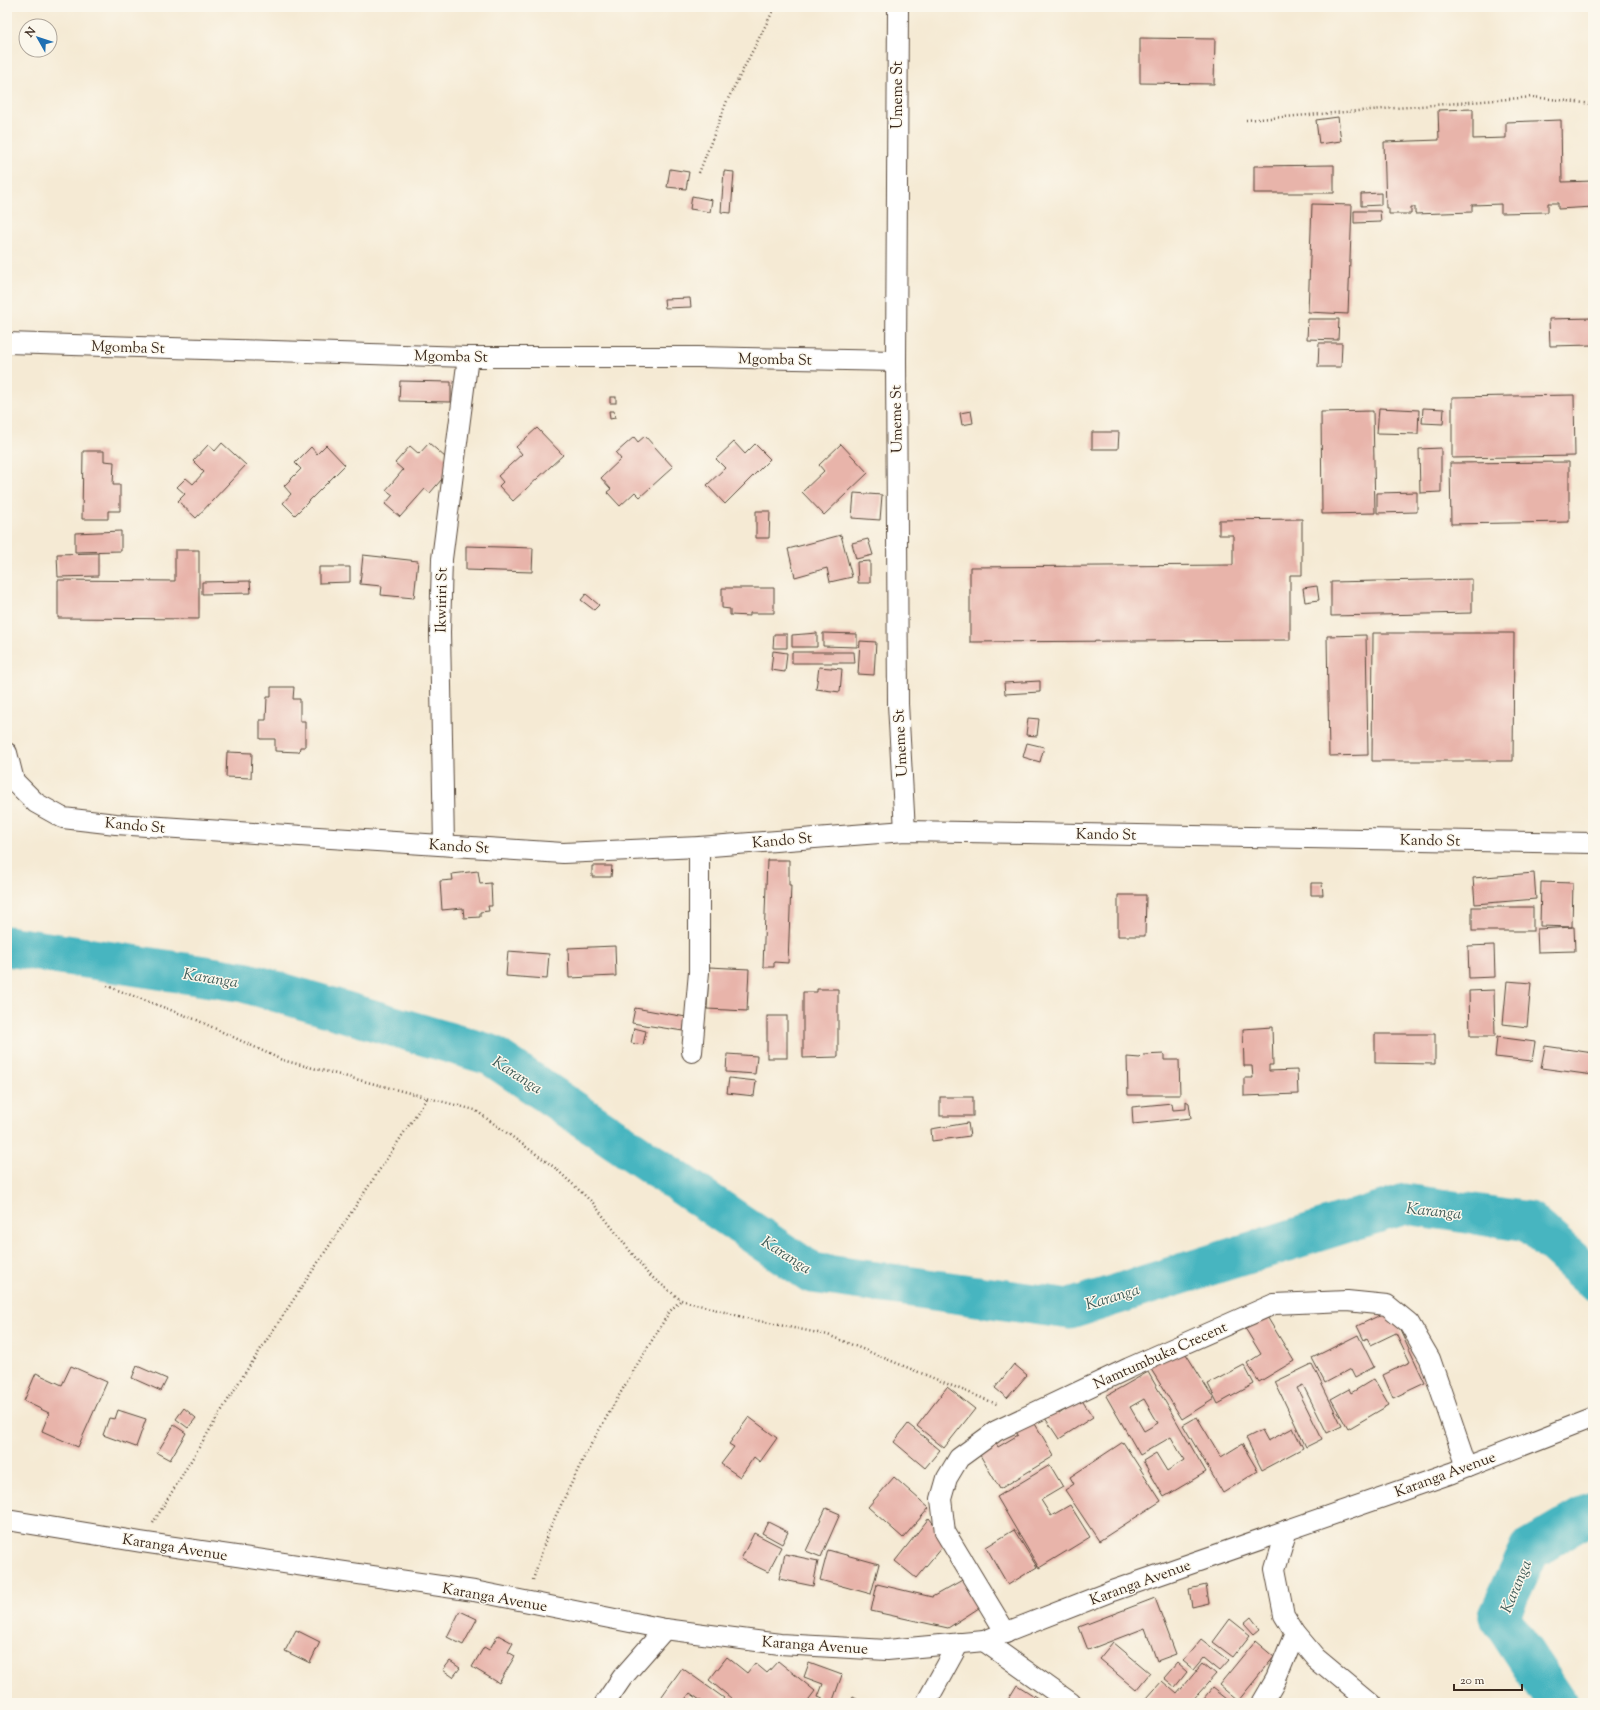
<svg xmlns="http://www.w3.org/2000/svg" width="1600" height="1710" font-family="'Sorts Mill Goudy',serif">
	<rect width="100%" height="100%" fill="#fbf7ec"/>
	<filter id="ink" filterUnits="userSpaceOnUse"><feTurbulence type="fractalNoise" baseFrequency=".025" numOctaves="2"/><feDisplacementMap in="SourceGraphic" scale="8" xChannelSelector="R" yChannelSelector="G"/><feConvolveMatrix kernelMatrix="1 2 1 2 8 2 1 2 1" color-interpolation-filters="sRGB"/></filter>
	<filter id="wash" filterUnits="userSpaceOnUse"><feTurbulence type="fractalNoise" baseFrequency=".012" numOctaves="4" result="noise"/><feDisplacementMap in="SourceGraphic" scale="16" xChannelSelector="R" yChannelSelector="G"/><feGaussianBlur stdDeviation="0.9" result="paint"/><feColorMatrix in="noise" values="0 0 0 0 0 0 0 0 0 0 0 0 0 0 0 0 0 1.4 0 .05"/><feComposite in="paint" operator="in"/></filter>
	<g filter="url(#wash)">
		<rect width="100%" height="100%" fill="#f5ead4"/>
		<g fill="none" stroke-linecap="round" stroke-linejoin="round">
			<g stroke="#46b5c0" stroke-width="41">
				<path d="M 7,946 L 244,982 L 491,1055 L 812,1273 L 1070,1309 L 1405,1204 L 1529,1222 L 1593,1280"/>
				<path d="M 1557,1703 L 1499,1616 L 1530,1549 L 1593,1512"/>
			</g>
		</g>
		<g id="blocks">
			<g fill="#e8b4aa" fill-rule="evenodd">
				<path d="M 1140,38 L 1215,39 L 1214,84 L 1140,83 Z"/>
				<path d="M 1473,109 L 1473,139 L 1506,138 L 1506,122 L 1561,120 L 1562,182 L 1593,181 L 1593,207 L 1558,209 L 1558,203 L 1548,203 L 1548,212 L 1501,213 L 1501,204 L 1472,205 L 1472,212 L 1415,214 L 1415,207 L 1411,207 L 1411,214 L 1389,214 L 1389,208 L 1386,208 L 1384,142 L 1439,140 L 1438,110 Z"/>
				<path d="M 1338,117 L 1341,141 L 1319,144 L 1316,120 Z"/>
				<path d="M 1334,165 L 1334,193 L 1254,193 L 1254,166 Z"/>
				<path d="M 670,169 L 689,172 L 686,189 L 667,187 Z"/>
				<path d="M 724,171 L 734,172 L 731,213 L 721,212 Z"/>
				<path d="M 1381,193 L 1381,205 L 1361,206 L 1361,194 Z"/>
				<path d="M 692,196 L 712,200 L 710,212 L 690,209 Z"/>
				<path d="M 1312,204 L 1352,205 L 1348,314 L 1308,312 Z"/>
				<path d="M 1354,211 L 1380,211 L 1381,222 L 1354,223 Z"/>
				<path d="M 690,298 L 691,307 L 665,308 L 664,299 Z"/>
				<path d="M 1593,318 L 1593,345 L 1550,346 L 1549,319 Z"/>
				<path d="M 1308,319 L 1339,319 L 1338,340 L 1307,339 Z"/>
				<path d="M 1319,343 L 1342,343 L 1341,367 L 1318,367 Z"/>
				<path d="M 400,381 L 451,382 L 451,402 L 399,401 Z"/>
				<path d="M 1574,395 L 1575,456 L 1452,458 L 1452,397 Z"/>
				<rect x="610" y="397" width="6" height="6"/>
				<path d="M 1379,408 L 1419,410 L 1418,434 L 1377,433 Z"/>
				<path d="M 1423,408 L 1444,409 L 1443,424 L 1422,423 Z"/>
				<path d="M 609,411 L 614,411 L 615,418 L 610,419 Z"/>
				<path d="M 971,411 L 973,423 L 962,425 L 960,413 Z"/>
				<path d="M 1373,411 L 1375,513 L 1322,514 L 1321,412 Z"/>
				<path d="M 537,428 L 563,455 L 513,501 L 499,486 L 503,482 L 498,476 L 522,454 L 516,447 Z"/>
				<path d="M 1092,432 L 1119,432 L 1118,449 L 1092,449 Z"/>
				<path d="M 645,436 L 673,467 L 640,497 L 635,492 L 620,506 L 607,492 L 611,489 L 601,478 L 621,459 L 616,453 L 634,437 L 638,442 Z"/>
				<path d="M 734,442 L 745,454 L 755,444 L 770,459 L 725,504 L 707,485 L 725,468 L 716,459 Z"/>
				<path d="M 222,443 L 246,465 L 196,518 L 178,501 L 185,494 L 177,487 L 186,478 L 193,484 L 204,472 L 193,461 L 208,445 L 215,451 Z"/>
				<path d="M 429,443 L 454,465 L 430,493 L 425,489 L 400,517 L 385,504 L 393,495 L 386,490 L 403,470 L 395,463 L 410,446 L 419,454 Z"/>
				<path d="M 841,444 L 868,473 L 824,515 L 802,492 L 824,471 L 819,465 Z"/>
				<path d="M 326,445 L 345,465 L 295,515 L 283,503 L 291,494 L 284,486 L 301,469 L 295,463 L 311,447 L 317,454 Z"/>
				<path d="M 1441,448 L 1441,492 L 1420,493 L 1419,449 Z"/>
				<path d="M 83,451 L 104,451 L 104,461 L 114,462 L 113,485 L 120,485 L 120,511 L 108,511 L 108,519 L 82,519 Z"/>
				<path d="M 1569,462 L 1569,522 L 1451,524 L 1450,463 Z"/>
				<path d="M 1417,492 L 1417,512 L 1377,513 L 1377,493 Z"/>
				<path d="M 854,493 L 882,495 L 880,520 L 852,518 Z"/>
				<path d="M 756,511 L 770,511 L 769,538 L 756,538 Z"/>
				<path d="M 1302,519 L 1302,575 L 1290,575 L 1290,640 L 970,642 L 970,567 L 1233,565 L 1233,535 L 1219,535 L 1219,520 Z"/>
				<path d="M 121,531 L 121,551 L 75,552 L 75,533 Z"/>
				<path d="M 841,535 L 852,577 L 830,582 L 827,568 L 795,577 L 788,549 Z"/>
				<path d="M 868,539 L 873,555 L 856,559 L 852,543 Z"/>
				<path d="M 466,546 L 533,548 L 532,572 L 466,570 Z"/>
				<path d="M 175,550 L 199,550 L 199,619 L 58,618 L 58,580 L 175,581 Z"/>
				<path d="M 98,553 L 98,576 L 58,577 L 57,554 Z"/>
				<path d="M 363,555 L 418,561 L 414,598 L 381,595 L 382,586 L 360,584 Z"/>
				<path d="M 870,561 L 870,583 L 858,583 L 857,562 Z"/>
				<path d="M 319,567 L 350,567 L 350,582 L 319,583 Z"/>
				<path d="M 1472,579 L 1472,613 L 1331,616 L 1331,582 Z"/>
				<path d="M 250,581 L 251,593 L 202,594 L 202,582 Z"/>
				<path d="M 1317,586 L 1319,600 L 1305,602 L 1303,588 Z"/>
				<path d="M 722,588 L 774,588 L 774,613 L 750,613 L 750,616 L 730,615 L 730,609 L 722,608 Z"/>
				<path d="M 586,594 L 599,605 L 594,610 L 581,600 Z"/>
				<path d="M 817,633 L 817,647 L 792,647 L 792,635 Z"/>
				<path d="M 823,633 L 857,634 L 857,647 L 823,646 Z"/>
				<path d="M 1373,633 L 1514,633 L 1513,761 L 1372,761 Z"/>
				<path d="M 774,634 L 787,634 L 787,648 L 773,648 Z"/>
				<path d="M 1366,635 L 1368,755 L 1329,756 L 1327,636 Z"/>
				<path d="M 860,641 L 876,642 L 874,675 L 858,674 Z"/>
				<path d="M 773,651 L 787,653 L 785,672 L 771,670 Z"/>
				<path d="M 792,652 L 854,652 L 855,663 L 792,663 Z"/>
				<path d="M 819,667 L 842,669 L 840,692 L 816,689 Z"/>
				<path d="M 1040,681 L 1040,692 L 1005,694 L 1004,683 Z"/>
				<path d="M 271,687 L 294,687 L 293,699 L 300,699 L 300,721 L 305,721 L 305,747 L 300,747 L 299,752 L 275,751 L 275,739 L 260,739 L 260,720 L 266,720 L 267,697 L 271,697 Z"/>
				<path d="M 1028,718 L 1039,719 L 1037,736 L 1026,735 Z"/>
				<path d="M 1027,743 L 1044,747 L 1040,762 L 1023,757 Z"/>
				<path d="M 227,752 L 252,753 L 251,778 L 226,777 Z"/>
				<path d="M 767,860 L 789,860 L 789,885 L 791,885 L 788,963 L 774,962 L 774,967 L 763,967 Z"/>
				<path d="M 592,866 L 612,866 L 611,877 L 592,877 Z"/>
				<path d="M 478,871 L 480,884 L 491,883 L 492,906 L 488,906 L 489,911 L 480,912 L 480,917 L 464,918 L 463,908 L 442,910 L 440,881 L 453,880 L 452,874 Z"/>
				<path d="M 1534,873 L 1536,899 L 1475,904 L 1473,878 Z"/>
				<path d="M 1541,882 L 1573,883 L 1572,927 L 1540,926 Z"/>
				<path d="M 1311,883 L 1322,883 L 1323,895 L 1311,895 Z"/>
				<path d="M 1118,895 L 1146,895 L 1145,936 L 1118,936 Z"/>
				<rect x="1472" y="907" width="61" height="24"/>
				<path d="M 1574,927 L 1575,951 L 1538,952 L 1537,929 Z"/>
				<path d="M 1494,945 L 1495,977 L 1469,978 L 1468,946 Z"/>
				<path d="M 615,946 L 616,976 L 569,978 L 568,948 Z"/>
				<path d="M 508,951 L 549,954 L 547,979 L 506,976 Z"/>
				<path d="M 709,967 L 749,969 L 747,1011 L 707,1009 Z"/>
				<path d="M 1507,981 L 1531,983 L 1527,1027 L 1503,1024 Z"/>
				<path d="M 817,989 L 838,989 L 838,1057 L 803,1058 L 803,992 L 817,992 Z"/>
				<path d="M 1494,990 L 1495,1036 L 1470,1036 L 1469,991 Z"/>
				<path d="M 635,1008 L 686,1017 L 683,1031 L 632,1023 Z"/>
				<rect x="767" y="1016" width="20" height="42"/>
				<path d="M 1272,1027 L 1273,1065 L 1269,1065 L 1269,1071 L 1297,1070 L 1298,1094 L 1244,1096 L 1244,1078 L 1253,1078 L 1252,1066 L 1244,1066 L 1243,1029 Z"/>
				<path d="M 634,1028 L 646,1031 L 643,1045 L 631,1043 Z"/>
				<path d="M 1375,1034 L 1435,1034 L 1435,1064 L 1375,1063 Z"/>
				<path d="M 1497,1037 L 1535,1042 L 1532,1061 L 1495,1057 Z"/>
				<path d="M 1545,1046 L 1593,1053 L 1593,1075 L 1541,1068 Z"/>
				<path d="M 727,1054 L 757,1056 L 755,1074 L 726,1072 Z"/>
				<path d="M 1164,1054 L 1164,1060 L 1179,1060 L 1180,1095 L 1128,1095 L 1127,1057 L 1140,1058 L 1143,1055 Z"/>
				<path d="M 729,1078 L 756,1081 L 754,1096 L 727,1093 Z"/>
				<rect x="940" y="1097" width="33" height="19"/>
				<path d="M 1186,1101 L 1189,1103 L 1191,1118 L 1133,1124 L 1132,1107 L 1172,1103 L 1173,1110 L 1186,1109 Z"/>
				<path d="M 968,1123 L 970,1136 L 932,1141 L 931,1129 Z"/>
				<path d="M 1391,1310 L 1425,1383 L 1393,1398 L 1383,1375 L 1410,1362 L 1396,1333 L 1371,1345 L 1367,1338 L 1364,1340 L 1357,1326 Z"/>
				<path d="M 1266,1315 L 1294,1361 L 1259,1382 L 1247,1363 L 1261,1354 L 1245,1328 Z"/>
				<path d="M 1358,1335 L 1374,1367 L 1355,1377 L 1351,1369 L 1325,1383 L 1312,1358 Z"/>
				<path d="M 1181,1346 L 1214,1399 L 1182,1419 L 1149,1366 Z"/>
				<path d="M 1014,1364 L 1027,1375 L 1007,1398 L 995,1388 Z"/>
				<path d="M 1312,1364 L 1342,1426 L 1327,1433 L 1303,1385 L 1297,1388 L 1322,1439 L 1306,1447 L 1275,1382 Z"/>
				<path d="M 1244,1365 L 1254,1384 L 1218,1404 L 1208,1384 Z"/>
				<path d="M 71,1366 L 107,1382 L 78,1447 L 42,1431 L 49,1413 L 24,1401 L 36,1373 L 62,1385 Z"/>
				<path d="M 137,1366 L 167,1379 L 161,1391 L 132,1378 Z"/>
				<path d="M 1148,1372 L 1206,1472 L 1164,1497 L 1143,1461 L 1156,1453 L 1167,1471 L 1184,1460 L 1171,1437 L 1140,1455 L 1106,1396 ZM 1144,1399 L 1158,1423 L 1144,1431 L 1130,1407 Z"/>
				<path d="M 1374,1379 L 1389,1405 L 1348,1429 L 1331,1399 L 1349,1389 L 1351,1393 Z"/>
				<path d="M 947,1387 L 975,1409 L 944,1448 L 917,1426 Z"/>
				<path d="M 1081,1399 L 1093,1417 L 1059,1439 L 1043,1415 L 1055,1408 L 1059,1414 Z"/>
				<path d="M 184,1408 L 196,1418 L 188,1428 L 176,1419 Z"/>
				<path d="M 118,1410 L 146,1419 L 136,1447 L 103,1435 L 109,1418 L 115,1419 Z"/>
				<path d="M 749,1417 L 777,1438 L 760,1462 L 754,1457 L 740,1477 L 721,1464 L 734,1447 L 729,1444 Z"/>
				<path d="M 1031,1417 L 1054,1456 L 1000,1489 L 977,1450 L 994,1440 L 998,1447 L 1018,1435 L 1014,1427 Z"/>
				<path d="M 1197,1417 L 1221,1457 L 1242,1444 L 1258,1471 L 1223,1493 L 1183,1425 Z"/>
				<path d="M 908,1424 L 940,1450 L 925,1468 L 894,1442 Z"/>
				<path d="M 174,1425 L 186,1433 L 170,1460 L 157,1453 Z"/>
				<path d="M 1293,1428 L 1303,1448 L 1262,1470 L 1246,1438 L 1262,1430 L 1268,1441 Z"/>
				<path d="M 1123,1442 L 1161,1501 L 1099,1541 L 1065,1490 L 1074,1484 L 1070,1477 Z"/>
				<path d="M 1050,1465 L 1063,1487 L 1041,1500 L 1051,1516 L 1070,1505 L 1090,1537 L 1039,1568 L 997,1497 Z"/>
				<path d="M 894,1477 L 929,1508 L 903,1538 L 868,1507 Z"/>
				<path d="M 826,1508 L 840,1514 L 821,1557 L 806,1551 Z"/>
				<path d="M 929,1518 L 947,1541 L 916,1578 L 895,1561 Z"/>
				<path d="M 768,1522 L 788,1532 L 782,1544 L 762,1533 Z"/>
				<path d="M 1014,1530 L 1037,1567 L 1008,1585 L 986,1547 Z"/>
				<path d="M 754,1533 L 781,1547 L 768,1572 L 741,1559 Z"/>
				<path d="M 828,1550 L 879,1564 L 871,1594 L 820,1580 Z"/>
				<path d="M 785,1554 L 818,1561 L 813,1586 L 779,1579 Z"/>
				<path d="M 966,1578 L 982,1606 L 948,1628 L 871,1611 L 877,1584 L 932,1597 Z"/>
				<path d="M 1206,1585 L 1209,1603 L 1192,1607 L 1189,1589 Z"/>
				<path d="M 1155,1598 L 1176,1654 L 1157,1661 L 1145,1628 L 1088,1650 L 1079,1627 Z"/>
				<path d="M 460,1611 L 477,1619 L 463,1645 L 447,1637 Z"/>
				<path d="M 1251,1617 L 1260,1629 L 1254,1634 L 1244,1623 Z"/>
				<path d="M 1230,1619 L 1250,1635 L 1233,1657 L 1213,1642 Z"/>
				<path d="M 296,1630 L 320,1642 L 310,1663 L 285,1651 Z"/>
				<path d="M 498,1635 L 513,1643 L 508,1652 L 515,1656 L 499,1683 L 472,1667 L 484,1647 L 489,1650 Z"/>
				<path d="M 1201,1639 L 1229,1661 L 1220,1671 L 1204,1658 L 1194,1670 L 1183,1661 Z"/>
				<path d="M 1255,1641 L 1274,1657 L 1238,1701 L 1219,1685 Z"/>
				<path d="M 1113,1642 L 1150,1673 L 1136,1690 L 1099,1659 Z"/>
				<path d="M 727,1657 L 747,1673 L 755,1663 L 767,1673 L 778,1661 L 815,1691 L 806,1703 L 737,1703 L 709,1680 Z"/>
				<path d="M 450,1661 L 460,1668 L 453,1677 L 443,1670 Z"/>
				<path d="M 809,1663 L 842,1675 L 832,1703 L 818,1697 L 823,1684 L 804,1677 Z"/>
				<path d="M 1177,1663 L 1187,1672 L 1175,1687 L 1164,1678 Z"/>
				<path d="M 1203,1663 L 1216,1674 L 1190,1703 L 1153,1703 L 1147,1698 L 1162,1681 L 1177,1694 Z"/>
				<path d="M 682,1668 L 724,1698 L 720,1703 L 704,1703 L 690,1693 L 682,1703 L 657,1703 Z"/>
				<path d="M 1017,1685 L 1039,1699 L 1037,1703 L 1006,1703 Z"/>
				<path d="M 1212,1688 L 1231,1703 L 1200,1703 Z"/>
				<path d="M 853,1697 L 864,1703 L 850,1703 Z"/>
			</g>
		</g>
	</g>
	<g filter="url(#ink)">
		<use href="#blocks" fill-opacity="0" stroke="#574739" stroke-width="1"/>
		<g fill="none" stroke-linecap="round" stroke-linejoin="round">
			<g stroke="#574739" stroke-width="22">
				<g id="street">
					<path d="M 898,7 L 896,361 L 898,704 L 905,831"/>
					<path d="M 7,343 L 468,357 L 697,357 L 896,361"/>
					<path d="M 7,753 L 14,781 L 36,803 L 63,818 L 116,824 L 563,853 L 699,847 L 905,831 L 1593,843"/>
					<path d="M 444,845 L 440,632 L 442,559 L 468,357"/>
					<path d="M 692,1052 L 699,972 L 699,847"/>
					<path d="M 7,1520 L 141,1542 L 474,1591 L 665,1629 L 780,1644 L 887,1650 L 984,1641 L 1112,1591 L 1452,1473 L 1593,1418"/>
					<path d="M 1287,1530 L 1275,1569 L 1284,1615 L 1295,1633 L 1316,1658 L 1370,1703"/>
					<path d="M 1006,1633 L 945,1532 L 941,1499 L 947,1478 L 959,1458 L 996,1431 L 1129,1368 L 1274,1304 L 1347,1301 L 1387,1305 L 1409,1323 L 1430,1359 L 1467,1467"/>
					<path d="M 984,1641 L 1071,1703"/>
					<path d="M 605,1703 L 622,1678 L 665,1629"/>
					<path d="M 926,1703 L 959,1643"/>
					<path d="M 1262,1703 L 1276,1679 L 1295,1633"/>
				</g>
			</g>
			<g stroke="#574739" stroke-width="2.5" stroke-dasharray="1 3" stroke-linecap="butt">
				<path d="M 1246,120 L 1533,97 L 1593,104"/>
				<path d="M 699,173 L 727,101 L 775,7"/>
				<path d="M 107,986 L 197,1020 L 282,1060 L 475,1110 L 554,1167 L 593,1203 L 648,1274 L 681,1300 L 750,1319 L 828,1335 L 999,1405"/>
				<path d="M 153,1523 L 239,1382 L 427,1098"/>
				<path d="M 533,1580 L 548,1532 L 586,1453 L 632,1373 L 670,1311 L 681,1300"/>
			</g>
			<use href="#street" stroke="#fff" stroke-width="20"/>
		</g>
	</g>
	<g text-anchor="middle" stroke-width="3" stroke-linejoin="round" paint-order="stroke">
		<g font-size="15" fill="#3b2a1e" stroke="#fbf7ec">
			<text transform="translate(897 95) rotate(-90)" y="5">Umeme St</text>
			<text transform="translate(128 347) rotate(2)" y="5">Mgomba St</text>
			<text transform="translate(451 356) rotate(1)" y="5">Mgomba St</text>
			<text transform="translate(775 359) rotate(1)" y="5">Mgomba St</text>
			<text transform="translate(896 419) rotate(-91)" y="5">Umeme St</text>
			<text transform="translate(441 600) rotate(-89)" y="5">Ikwiriri St</text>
			<text transform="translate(900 743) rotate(-93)" y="5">Umeme St</text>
			<text transform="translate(135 825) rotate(5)" y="5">Kando St</text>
			<text transform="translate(1106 834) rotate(1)" y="5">Kando St</text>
			<text transform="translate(782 840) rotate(-5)" y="5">Kando St</text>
			<text transform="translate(1430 840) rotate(1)" y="5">Kando St</text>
			<text transform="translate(459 846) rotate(4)" y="5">Kando St</text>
			<text transform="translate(1160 1355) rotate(-24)" y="5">Namtumbuka Crecent</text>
			<text transform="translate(1445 1474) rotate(-20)" y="5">Karanga Avenue</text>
			<text transform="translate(175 1547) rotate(9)" y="5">Karanga Avenue</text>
			<text transform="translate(1140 1582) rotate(-20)" y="5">Karanga Avenue</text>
			<text transform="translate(495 1597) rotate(10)" y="5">Karanga Avenue</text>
			<text transform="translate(815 1645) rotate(4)" y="5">Karanga Avenue</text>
		</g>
		<g font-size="16" font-style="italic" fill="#3f5b57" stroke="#fbf7ec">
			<text transform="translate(211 977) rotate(9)" y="6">Karanga</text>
			<text transform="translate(518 1074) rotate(33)" y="6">Karanga</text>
			<text transform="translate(1434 1210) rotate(6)" y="6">Karanga</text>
			<text transform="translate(787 1254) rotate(33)" y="6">Karanga</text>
			<text transform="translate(1112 1296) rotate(-17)" y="6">Karanga</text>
			<text transform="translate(1515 1586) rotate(-67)" y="6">Karanga</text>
		</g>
	</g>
	<rect width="1600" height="1710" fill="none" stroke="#fbf7ec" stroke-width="24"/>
	<g transform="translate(38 38) rotate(309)"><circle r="19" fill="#fbf7ec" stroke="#aea59a"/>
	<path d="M0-3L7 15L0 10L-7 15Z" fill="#1f6fb2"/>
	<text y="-6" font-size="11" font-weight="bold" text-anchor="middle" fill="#3b2a1e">N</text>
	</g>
	<path d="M1454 1684v6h68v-6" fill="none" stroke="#3b2a1e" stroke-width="2"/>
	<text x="1460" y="1684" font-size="12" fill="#3b2a1e" stroke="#fbf7ec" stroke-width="3" paint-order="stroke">20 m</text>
</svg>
